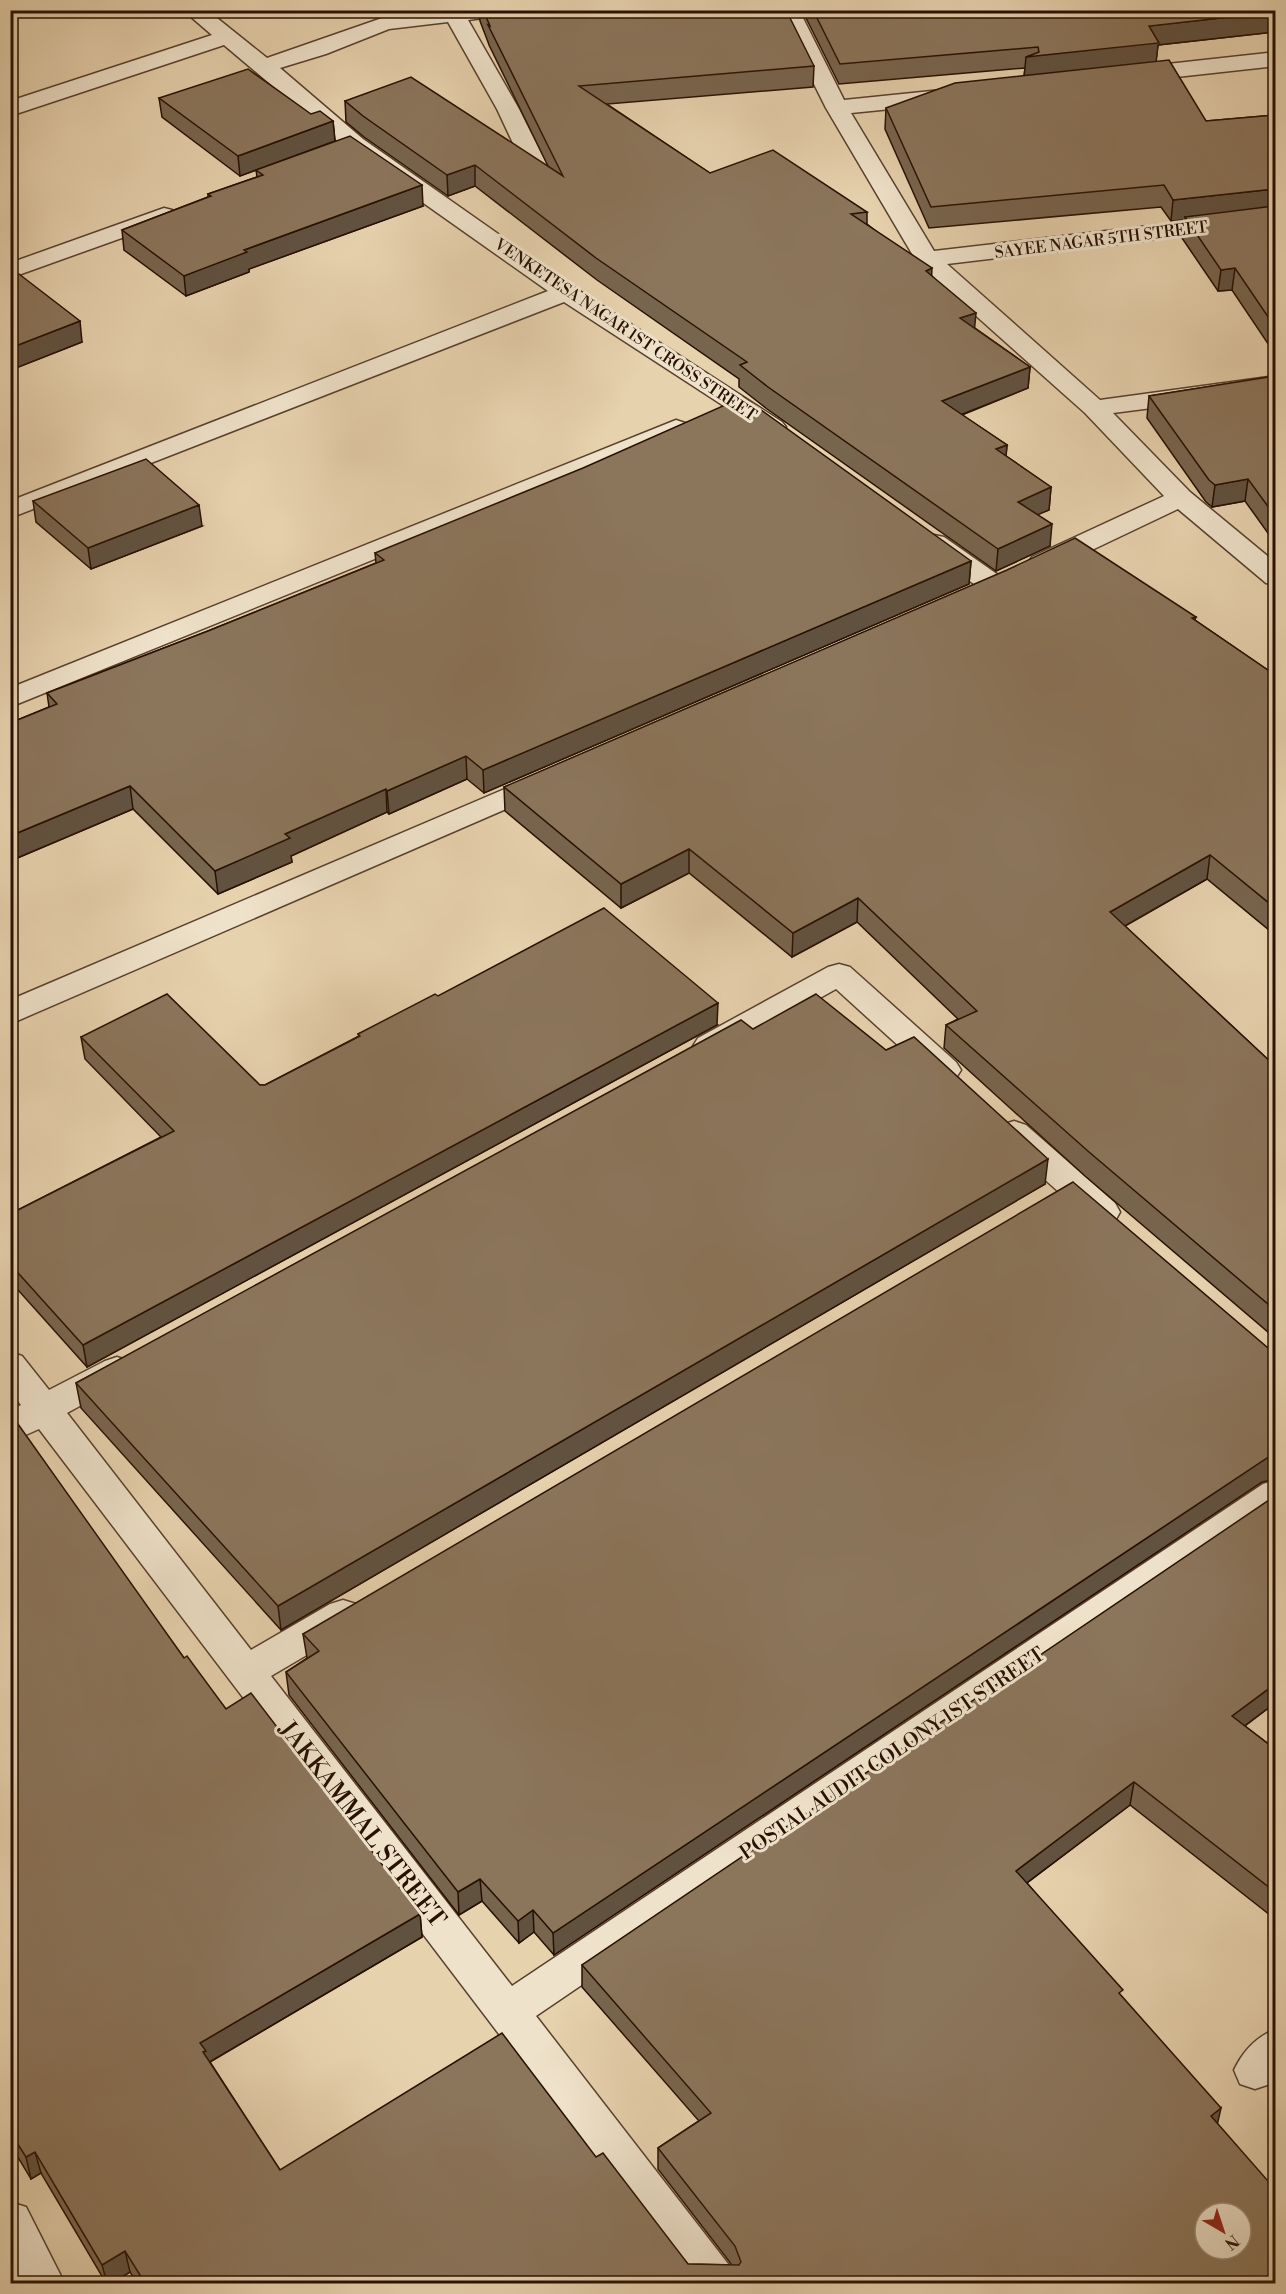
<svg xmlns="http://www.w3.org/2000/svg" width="1286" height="2294" font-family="'Libre Bodoni',serif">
	<rect width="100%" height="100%" fill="#e7d2ae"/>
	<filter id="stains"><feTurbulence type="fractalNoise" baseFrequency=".00333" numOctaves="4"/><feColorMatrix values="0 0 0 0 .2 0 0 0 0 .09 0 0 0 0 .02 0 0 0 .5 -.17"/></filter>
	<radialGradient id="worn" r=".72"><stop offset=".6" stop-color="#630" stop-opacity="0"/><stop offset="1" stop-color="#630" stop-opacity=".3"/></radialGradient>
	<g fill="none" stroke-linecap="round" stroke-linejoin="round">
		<g stroke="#58402d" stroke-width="3">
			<g id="minor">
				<path d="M 183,10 L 207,10 L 267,58 L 385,17 L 437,10 L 507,10 L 505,15 L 468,20 L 519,109 L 549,169 L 545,174 L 537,176 L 529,174 L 525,169 L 497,109 L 448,22 L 389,29 L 326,54 L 280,68 L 363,139 L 575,288 L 782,422 L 786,427 L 782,432 L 773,435 L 764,432 L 564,302 L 10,518 L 10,501 L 548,291 L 347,149 L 224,45 L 10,116 L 10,101 L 212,35 Z"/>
				<path d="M 777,10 L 799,10 L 844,100 L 951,89 L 959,91 L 962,96 L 959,101 L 951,103 L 851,113 L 934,251 L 1276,211 L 1276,225 L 947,264 L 1100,400 L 1276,376 L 1276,392 L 1113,413 L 1190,492 L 1276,563 L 1276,585 L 1266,583 L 1178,509 L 1052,569 L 1042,571 L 1032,569 L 1028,563 L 1032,557 L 1164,496 L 1085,413 L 918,264 L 826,108 Z"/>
				<path d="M 1276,52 L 1276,66 L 1131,82 L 1123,80 L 1120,75 L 1123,70 L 1131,68 Z"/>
				<path d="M 164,208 L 172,210 L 176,215 L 172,220 L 10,278 L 10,263 Z"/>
				<path d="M 676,420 L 685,423 L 689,428 L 685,433 L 10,707 L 10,688 Z"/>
				<path d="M 934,535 L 944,537 L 1004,579 L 1008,585 L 1004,591 L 994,593 L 984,591 L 924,549 L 921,543 L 924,537 Z"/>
				<path d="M 547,771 L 557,773 L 562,780 L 557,787 L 10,1024 L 10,1000 Z"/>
				<path d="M 839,964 L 850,967 L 956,1062 L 961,1070 L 956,1078 L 945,1081 L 934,1078 L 836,989 L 720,1054 L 709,1057 L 698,1054 L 693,1046 L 698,1038 L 828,967 Z"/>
				<path d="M 1014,1121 L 1026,1125 L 1115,1203 L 1120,1212 L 1115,1221 L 1103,1224 L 1091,1221 L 1002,1141 L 998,1133 L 1002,1125 Z"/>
				<path d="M 10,1352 L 22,1356 L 49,1390 L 105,1361 L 117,1357 L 129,1361 L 135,1370 L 129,1379 L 67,1413 L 251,1650 L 330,1604 L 343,1600 L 356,1604 L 362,1615 L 356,1626 L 271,1676 L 512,1986 L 1263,1484 L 1276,1480 L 1276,1513 L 536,2016 L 732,2269 L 738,2284 L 689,2284 L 39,1429 L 10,1442 L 10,1411 L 21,1405 L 10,1391 Z"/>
				<path d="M 1276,2029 L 1276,2078 L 1270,2084 L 1255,2089 L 1240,2084 L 1234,2070 C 1243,2051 1256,2037 1276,2029 Z"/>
				<path d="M 10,2202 L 26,2207 L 65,2284 L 19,2284 L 10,2267 Z"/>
			</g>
		</g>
		<use href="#minor" fill="#efe2ca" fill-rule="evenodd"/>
	</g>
	<g fill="#78654e" stroke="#281002" stroke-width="1.5">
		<path d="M 479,10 L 814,66 L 813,87 L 607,104 L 710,173 L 867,212 L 867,224 L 932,276 L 975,328 L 1030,367 L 1028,388 L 962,415 L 1007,445 L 1006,456 L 1051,487 L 1049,510 L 1037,514 L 1050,546 L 996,571 L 767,409 L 739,387 L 739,379 L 597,280 L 475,186 L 448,196 L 364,137 L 346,122 L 345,101 L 548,166 L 489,45 L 488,42 L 480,21 Z"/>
		<path d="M 802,10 L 1275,10 L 1275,32 L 1158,45 L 1156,61 L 1206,121 L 1275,115 L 1275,354 L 1232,290 L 1218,291 L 1182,238 L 1185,220 L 1171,221 L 1161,207 L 929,228 L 885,129 L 886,108 L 1024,76 L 1025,68 L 839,84 Z"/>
		<path d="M 159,98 L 311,114 L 333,121 L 335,141 L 423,206 L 249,269 L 249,272 L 186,296 L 124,250 L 122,230 L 208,197 L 208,194 L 257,177 L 256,170 L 240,176 L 162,117 Z"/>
		<path d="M 10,277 L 82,342 L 16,368 L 10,364 Z"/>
		<path d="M 1275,376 L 1275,543 L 1245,501 L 1212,507 L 1206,502 L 1147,418 L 1149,396 Z"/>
		<path d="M 33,501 L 202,526 L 91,569 L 36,522 Z"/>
		<path d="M 375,553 L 971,561 L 969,584 L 484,793 L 467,779 L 389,814 L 387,812 L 291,856 L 292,862 L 218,894 L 133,809 L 10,861 L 10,723 L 49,707 L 47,693 L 208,631 L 376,563 Z"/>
		<path d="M 1196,617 L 1195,620 L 1275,675 L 1275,935 L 1207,879 L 1125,926 L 1275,1066 L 1275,1338 L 1085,1176 L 944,1048 L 946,1025 L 958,1019 L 857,922 L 792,957 L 689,873 L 621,908 L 505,811 L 504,787 Z"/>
		<path d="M 438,996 L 717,1025 L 87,1367 L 10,1281 L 10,1214 L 161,1137 L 85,1059 L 81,1037 L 260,1085 L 265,1085 L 359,1036 L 358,1034 Z"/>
		<path d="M 753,1029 L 1045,1184 L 281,1630 L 81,1408 L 76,1383 Z"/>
		<path d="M 1267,1347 L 1262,1482 L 554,1955 L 534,1932 L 519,1943 L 482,1901 L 459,1915 L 289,1695 L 286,1672 L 307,1658 L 303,1634 Z"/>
		<path d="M 10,1418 L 184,1658 L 226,1709 L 420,1914 L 422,1937 L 210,2062 L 280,2170 L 596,2157 L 688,2264 L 732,2265 L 658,2169 L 658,2148 L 699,2121 L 582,1987 L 582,1965 L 1275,1703 L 1245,1726 L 1275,1749 L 1275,1919 L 1130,1805 L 1027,1883 L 1122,1997 L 1217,2123 L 1275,2283 L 137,2283 L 130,2272 L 112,2283 L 106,2283 L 41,2173 L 31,2179 L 10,2144 Z"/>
	</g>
	<g fill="#615240" stroke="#281002" stroke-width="1.5">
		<path d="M 245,10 L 257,10 L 246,14 Z"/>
		<path d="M 1275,12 L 1275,32 L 1158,45 L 1156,63 L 1024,78 L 1026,57 L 1149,26 Z"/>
		<path d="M 333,121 L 335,141 L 240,176 L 238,156 Z"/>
		<path d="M 475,165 L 475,186 L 448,196 L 447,175 Z"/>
		<path d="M 422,185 L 423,206 L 249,269 L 249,272 L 186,296 L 184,276 L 244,250 Z"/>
		<path d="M 1275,189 L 1275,210 L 1185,217 L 1185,220 L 1171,221 L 1173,200 Z"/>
		<path d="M 932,268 L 931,290 L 926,271 Z"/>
		<path d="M 1235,268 L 1232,290 L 1218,291 L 1221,270 Z"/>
		<path d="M 976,313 L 974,334 L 960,318 Z"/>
		<path d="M 80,321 L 82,342 L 16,368 L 13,347 Z"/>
		<path d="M 1030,367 L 1028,388 L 940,423 L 942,401 Z"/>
		<path d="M 1007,445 L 1005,467 L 996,449 Z"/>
		<path d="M 1248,479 L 1245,501 L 1212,507 L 1215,485 Z"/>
		<path d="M 1051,487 L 1049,510 L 1016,524 L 1018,502 Z"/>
		<path d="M 199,505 L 202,526 L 91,569 L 88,548 Z"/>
		<path d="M 1052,524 L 1050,546 L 996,571 L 998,549 Z"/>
		<path d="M 971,561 L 969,584 L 484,793 L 483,770 Z"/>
		<path d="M 466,756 L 467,779 L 389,814 L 387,791 Z"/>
		<path d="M 130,786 L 133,809 L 10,861 L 10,836 Z"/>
		<path d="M 386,789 L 387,812 L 291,856 L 292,862 L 218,894 L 215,871 L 285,834 Z"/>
		<path d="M 689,849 L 689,873 L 621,908 L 621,884 Z"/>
		<path d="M 1210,855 L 1207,879 L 1107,936 L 1110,912 Z"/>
		<path d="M 858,898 L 857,922 L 792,957 L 793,933 Z"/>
		<path d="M 718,1003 L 717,1025 L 87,1367 L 83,1345 Z"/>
		<path d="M 1048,1159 L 1045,1184 L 281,1630 L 278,1606 Z"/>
		<path d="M 1275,1456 L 1275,1479 L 1262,1482 L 554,1955 L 553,1933 L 1267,1458 Z"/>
		<path d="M 1275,1684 L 1275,1703 L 1227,1739 L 1232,1716 Z"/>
		<path d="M 1134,1782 L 1130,1805 L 1012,1894 L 1016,1871 Z"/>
		<path d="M 480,1879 L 482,1901 L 459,1915 L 458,1892 Z"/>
		<path d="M 533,1910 L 534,1932 L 519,1943 L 518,1921 Z"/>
		<path d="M 420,1914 L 422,1937 L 206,2064 L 200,2043 Z"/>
		<path d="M 1221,2108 L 1216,2130 L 1211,2116 Z"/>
		<path d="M 35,2152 L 41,2173 L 31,2179 L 26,2157 Z"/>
		<path d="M 125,2251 L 130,2272 L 112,2283 L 107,2283 L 102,2265 Z"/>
		<path d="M 1275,2270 L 1275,2283 L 1257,2283 Z"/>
	</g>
	<g fill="#8b755b" stroke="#281002" stroke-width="1.5" fill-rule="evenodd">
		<path d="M 483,10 L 786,10 L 814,66 L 579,86 L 710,173 L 773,150 L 867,212 L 851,214 L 932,268 L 926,271 L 976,313 L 960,318 L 1030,367 L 942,401 L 1007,445 L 996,449 L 1051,487 L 1018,502 L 1052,524 L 998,549 L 768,387 L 740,365 L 747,362 L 596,258 L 475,165 L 447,175 L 363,116 L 345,101 L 411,77 L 563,176 L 488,25 L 490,26 Z"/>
		<path d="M 813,10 L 1275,10 L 1275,12 L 1149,26 L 1159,43 L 1026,57 L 1039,52 L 1038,47 L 840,64 Z"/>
		<path d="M 1169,60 L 1206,121 L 1275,115 L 1275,189 L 1173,200 L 1164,185 L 931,207 L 886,108 L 955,83 Z"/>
		<path d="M 248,69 L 311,114 L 320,111 L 333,121 L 238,156 L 159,98 Z"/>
		<path d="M 350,136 L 422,185 L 244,250 L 247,252 L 184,276 L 122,230 L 211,196 L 208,194 L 263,175 L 256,170 Z"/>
		<path d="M 1275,206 L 1275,327 L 1235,268 L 1221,270 L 1185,217 Z"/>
		<path d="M 19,274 L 80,321 L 13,347 L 10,346 L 10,277 Z"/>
		<path d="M 1275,376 L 1275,516 L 1248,479 L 1215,485 L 1209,480 L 1149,396 Z"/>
		<path d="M 743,397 L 971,561 L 483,770 L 466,756 L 387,791 L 386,789 L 285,834 L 290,838 L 215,871 L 130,786 L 10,836 L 10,723 L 57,704 L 47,693 L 208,631 L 384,560 L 375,553 L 583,468 Z"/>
		<path d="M 146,459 L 199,505 L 88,548 L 33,501 Z"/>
		<path d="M 1075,538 L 1196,617 L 1192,618 L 1275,675 L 1275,908 L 1210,855 L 1110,912 L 1275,1066 L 1275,1310 L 1089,1152 L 946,1025 L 977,1011 L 858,898 L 793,933 L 689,849 L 621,884 L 504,787 L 1007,570 Z"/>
		<path d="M 604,908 L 718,1003 L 83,1345 L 10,1264 L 10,1214 L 174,1131 L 81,1037 L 167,994 L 260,1085 L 265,1085 L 360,1036 L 358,1034 L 435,994 L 438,996 Z"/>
		<path d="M 816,994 L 886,1050 L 914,1037 L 1048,1159 L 278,1606 L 76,1383 L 741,1020 L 753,1029 Z"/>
		<path d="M 1073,1182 L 1267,1347 L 1275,1350 L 1275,1456 L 1267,1458 L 553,1933 L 533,1910 L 518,1921 L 480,1879 L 458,1892 L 286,1672 L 319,1651 L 303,1634 Z"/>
		<path d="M 13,1417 L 184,1658 L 187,1656 L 226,1709 L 251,1693 L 420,1914 L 200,2043 L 206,2051 L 203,2052 L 280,2170 L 502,2033 L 596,2157 L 603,2153 L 688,2264 L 739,2265 L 741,2262 L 735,2246 L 658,2148 L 711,2113 L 582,1965 L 1275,1496 L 1275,1684 L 1232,1716 L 1275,1749 L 1275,1892 L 1134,1782 L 1016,1871 L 1123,1990 L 1119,1993 L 1221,2108 L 1211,2116 L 1275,2189 L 1275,2270 L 1257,2283 L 145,2283 L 125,2251 L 102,2265 L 35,2152 L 26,2157 L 10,2132 L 10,1418 ZM 1205,2213 L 1241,2213 L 1241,2249 L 1205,2249 Z"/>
	</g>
	<g text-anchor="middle" stroke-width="6" stroke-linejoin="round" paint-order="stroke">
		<g font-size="16" fill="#281002" stroke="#efe2ca">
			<text transform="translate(1101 239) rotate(-7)" y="6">SAYEE NAGAR 5TH STREET</text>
			<text transform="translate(626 329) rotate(34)" y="6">VENKETESA NAGAR 1ST CROSS STREET</text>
		</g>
		<g font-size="20" fill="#281002" stroke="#efe2ca">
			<text transform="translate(892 1753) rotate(-34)" y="7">POSTAL AUDIT COLONY 1ST STREET</text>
		</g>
		<g font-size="24" fill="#281002" stroke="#efe2ca">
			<text transform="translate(363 1824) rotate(52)" y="8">JAKKAMMAL STREET</text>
		</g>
	</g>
	<rect width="1286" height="2294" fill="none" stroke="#e7d2ae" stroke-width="36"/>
	<rect x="12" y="12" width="1262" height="2270" fill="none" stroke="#281002" stroke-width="3"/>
	<rect x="18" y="18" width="1250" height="2258" fill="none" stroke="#281002" stroke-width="1.5"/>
	<g transform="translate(1223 2231) rotate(141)"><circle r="28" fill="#efe2ca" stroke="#9f8e7a" stroke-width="1.5"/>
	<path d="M0-4.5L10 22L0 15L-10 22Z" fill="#8f2418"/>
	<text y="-9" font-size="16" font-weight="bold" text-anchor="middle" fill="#281002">N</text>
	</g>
	<rect width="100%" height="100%" filter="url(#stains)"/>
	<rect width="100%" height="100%" fill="url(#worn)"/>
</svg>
